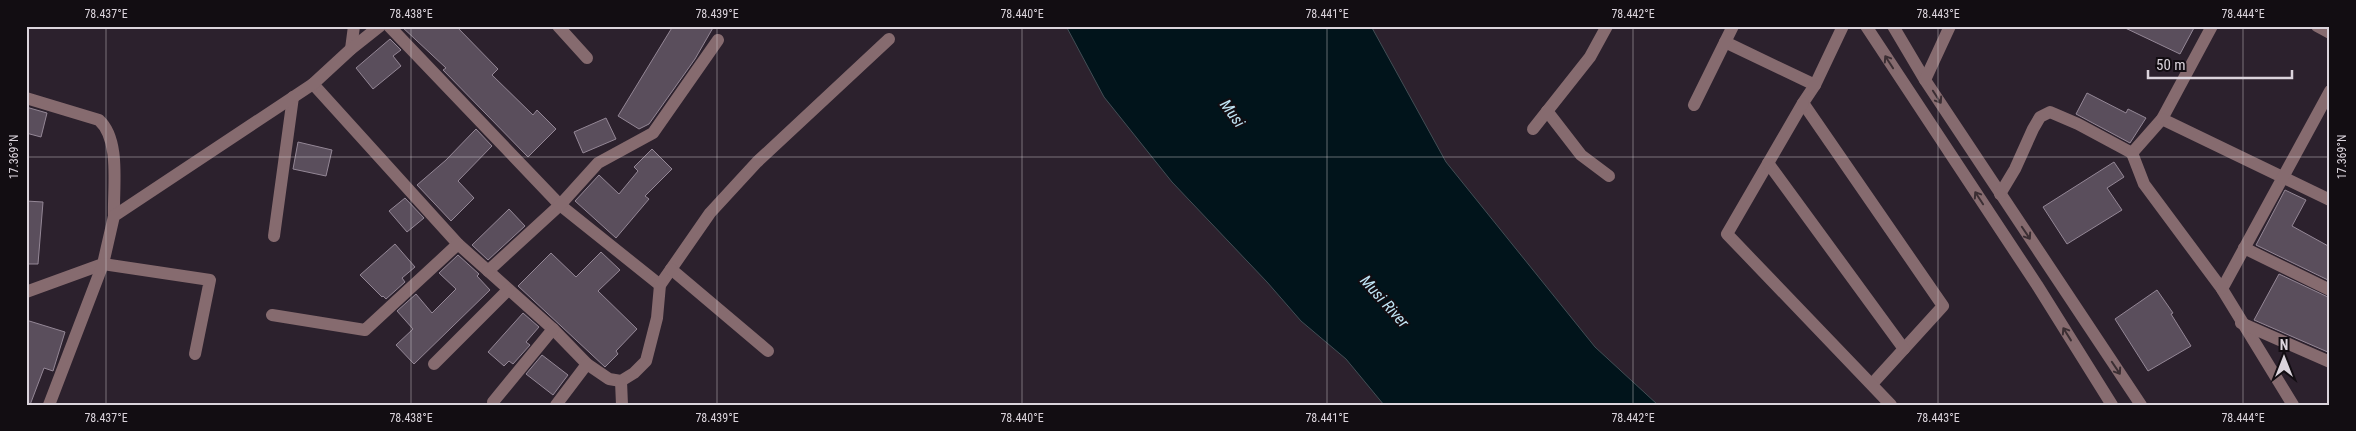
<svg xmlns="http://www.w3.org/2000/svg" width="2356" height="431" font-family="'Roboto Condensed',sans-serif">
	<rect width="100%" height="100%" fill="#2c212d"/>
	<path fill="#01141b" stroke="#424e55" d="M 1066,26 L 1371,26 L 1446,162 L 1595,347 L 1658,405 L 1384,405 L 1346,359 L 1301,321 L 1267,282 L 1172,182 L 1104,97 Z"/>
	<g fill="#5a4e5c" stroke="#948796">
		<path d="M 401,26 L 456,26 L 498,69 L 492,75 L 533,115 L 537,110 L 556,129 L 528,157 L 443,70 L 446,68 Z"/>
		<path d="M 673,26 L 714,26 L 695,59 L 649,124 L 639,129 L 618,116 Z"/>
		<path d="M 2121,26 L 2195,26 L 2180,54 Z"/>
		<path d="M 390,39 L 401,50 L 393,56 L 401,66 L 373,89 L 356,68 Z"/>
		<path d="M 2087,93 L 2126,113 L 2128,109 L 2146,118 L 2130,143 L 2076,114 Z"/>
		<path d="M 26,107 L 47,113 L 41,137 L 26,133 Z"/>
		<path d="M 606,118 L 616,139 L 583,153 L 574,132 Z"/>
		<path d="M 476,129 L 492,146 L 458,181 L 474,198 L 451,221 L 417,185 L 446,160 Z"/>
		<path d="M 298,142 L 332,150 L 326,176 L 293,169 Z"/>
		<path d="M 652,149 L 672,169 L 645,196 L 649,199 L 616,238 L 575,201 L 599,175 L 619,194 L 638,171 L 634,167 Z"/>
		<path d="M 2114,162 L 2124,177 L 2107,188 L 2122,210 L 2067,244 L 2043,207 Z"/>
		<path d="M 2285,190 L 2306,200 L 2292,226 L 2330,247 L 2330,281 L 2256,245 Z"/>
		<path d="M 405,198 L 424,218 L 407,232 L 389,211 Z"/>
		<path d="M 26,201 L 43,202 L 38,264 L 26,264 Z"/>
		<path d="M 509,209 L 525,226 L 488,260 L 472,245 Z"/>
		<path d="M 395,244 L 415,267 L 402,278 L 405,282 L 386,299 L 383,296 L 382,297 L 360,275 Z"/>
		<path d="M 601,252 L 620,270 L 598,291 L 637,329 L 616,351 L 618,354 L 605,367 L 518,286 L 551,253 L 576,277 Z"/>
		<path d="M 458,255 L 479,274 L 477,276 L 490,290 L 414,364 L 396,345 L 413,329 L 397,311 L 416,294 L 432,313 L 456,289 L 439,273 Z"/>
		<path d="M 2279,274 L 2330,298 L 2330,353 L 2254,320 Z"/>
		<path d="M 2157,290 L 2173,313 L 2171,314 L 2191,346 L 2148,371 L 2115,319 Z"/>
		<path d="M 523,313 L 539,327 L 526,342 L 530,345 L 513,364 L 509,361 L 504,366 L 488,352 Z"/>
		<path d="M 26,320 L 65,332 L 53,371 L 44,368 L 30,405 L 26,405 Z"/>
		<path d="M 542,355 L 568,375 L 553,395 L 526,374 Z"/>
	</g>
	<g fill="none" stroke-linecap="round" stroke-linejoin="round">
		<g stroke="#866b6f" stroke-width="12">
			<path d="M 389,26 L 560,205 L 660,285"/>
			<path d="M 558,26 L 587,58"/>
			<path d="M 1866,26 L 2037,285 L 2112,405"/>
			<path d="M 1893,26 L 1925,80 L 2141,405"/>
			<path d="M 2212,26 L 2162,119 L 2132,153 L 2144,184 L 2222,289 L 2293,405"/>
			<path d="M 2317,26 L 2330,33"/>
			<path d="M 1725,42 L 1815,85 L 1843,26"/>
			<path d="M 351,49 L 354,26"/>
			<path d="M 1925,80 L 1950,26"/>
			<path d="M 313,84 L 458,244 L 553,329 L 587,364 L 609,379 L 621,381 L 634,373 L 646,361 L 657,318 L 660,285 L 710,213 L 757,162 L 889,39"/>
			<path d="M 1815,85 L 1803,103 L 1943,306 L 1872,384"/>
			<path d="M 26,98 L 99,120 C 121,140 113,188 114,216"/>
			<path d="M 1803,103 L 1727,234 L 1891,405"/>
			<path d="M 1694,105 L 1733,26"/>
			<path d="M 1547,111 L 1581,155 L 1609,176"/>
			<path d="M 2162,119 L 2330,200"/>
			<path d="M 1533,129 L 1590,57 L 1607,26"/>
			<path d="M 1768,163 L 1904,349"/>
			<path d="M 2000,194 L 2015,169 L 2033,129 L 2040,117 L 2050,112 L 2078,124 L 2132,153"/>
			<path d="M 274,236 L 293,97"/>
			<path d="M 2244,248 L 2330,290"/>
			<path d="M 671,269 L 768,351"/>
			<path d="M 488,271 L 560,205 L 598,163 L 653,133 L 718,40"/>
			<path d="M 2222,289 L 2330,91"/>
			<path d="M 26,292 L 103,264 L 114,216 L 313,84 L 351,49 L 380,26"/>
			<path d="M 272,315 L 365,330 L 458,244"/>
			<path d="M 2241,323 L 2330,362"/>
			<path d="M 434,364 L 508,290"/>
			<path d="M 621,381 L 622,405"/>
			<path d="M 493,402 L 553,329"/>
			<path d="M 49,405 L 103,264 L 210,280 L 195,354"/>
			<path d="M 556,405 L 587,364"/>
		</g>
	</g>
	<defs><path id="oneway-shaft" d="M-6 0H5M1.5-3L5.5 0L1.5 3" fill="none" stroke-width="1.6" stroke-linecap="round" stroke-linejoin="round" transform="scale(1.25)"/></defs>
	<g stroke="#3b2e33">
		<use href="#oneway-shaft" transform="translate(1889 62) rotate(-123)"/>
		<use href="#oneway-shaft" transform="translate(1937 97) rotate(57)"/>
		<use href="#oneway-shaft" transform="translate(1979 198) rotate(-123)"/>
		<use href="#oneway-shaft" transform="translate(2026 233) rotate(56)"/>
		<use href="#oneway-shaft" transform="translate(2067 334) rotate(-122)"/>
		<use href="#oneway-shaft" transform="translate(2116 368) rotate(56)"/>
	</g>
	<path fill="none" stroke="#dbd4dc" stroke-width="1" stroke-opacity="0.45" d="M 106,26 L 106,405M 411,26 L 411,405M 717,26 L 717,405M 1022,26 L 1022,405M 1327,26 L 1327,405M 1633,26 L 1633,405M 1938,26 L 1938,405M 2243,26 L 2243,405M 26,157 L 2330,157"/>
	<g text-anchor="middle" stroke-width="4" stroke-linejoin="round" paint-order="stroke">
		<g font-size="16" font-style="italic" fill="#c1e5f5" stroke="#120d12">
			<text transform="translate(1233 113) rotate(54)" y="6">Musi</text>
			<text transform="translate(1385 301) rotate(48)" y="6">Musi River</text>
		</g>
	</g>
	<rect width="2356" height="431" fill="none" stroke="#120d12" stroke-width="55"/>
	<g transform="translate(2284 358)" stroke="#120d12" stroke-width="4" paint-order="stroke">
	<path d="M0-4L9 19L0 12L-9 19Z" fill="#dbd4dc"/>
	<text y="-8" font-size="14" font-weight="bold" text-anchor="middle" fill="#dbd4dc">N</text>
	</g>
	<path d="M2148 70v8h144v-8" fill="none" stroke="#dbd4dc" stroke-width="2.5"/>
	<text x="2156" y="70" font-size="15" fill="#dbd4dc" stroke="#120d12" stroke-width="4" paint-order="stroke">50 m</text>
	<rect x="28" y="28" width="2300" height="376" fill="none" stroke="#dbd4dc" stroke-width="2"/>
	<g font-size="12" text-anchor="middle" fill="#dbd4dc">
		<text x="106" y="18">78.437°E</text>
		<text x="411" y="18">78.438°E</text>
		<text x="717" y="18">78.439°E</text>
		<text x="1022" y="18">78.440°E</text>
		<text x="1327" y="18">78.441°E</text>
		<text x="1633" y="18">78.442°E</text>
		<text x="1938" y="18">78.443°E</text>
		<text x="2243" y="18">78.444°E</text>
		<text transform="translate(14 157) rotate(-90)" y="4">17.369°N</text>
		<text transform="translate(2342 157) rotate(-90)" y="4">17.369°N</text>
		<text x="106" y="422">78.437°E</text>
		<text x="411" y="422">78.438°E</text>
		<text x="717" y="422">78.439°E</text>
		<text x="1022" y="422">78.440°E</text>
		<text x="1327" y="422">78.441°E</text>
		<text x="1633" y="422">78.442°E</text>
		<text x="1938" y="422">78.443°E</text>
		<text x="2243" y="422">78.444°E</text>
	</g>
</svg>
